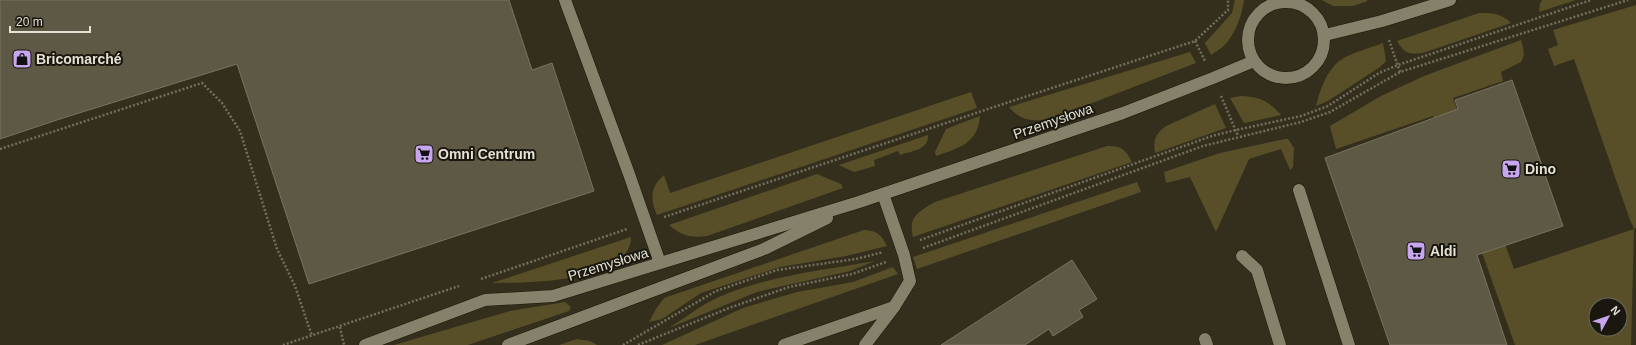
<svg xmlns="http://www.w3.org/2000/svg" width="1636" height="345" font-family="Arial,sans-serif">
	<rect width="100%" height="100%" fill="#342f1c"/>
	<g fill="#584f29" fill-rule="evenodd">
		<path d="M 1235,0 L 1244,0 C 1242,16 1235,34 1224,46 C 1220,49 1215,52 1211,55 L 1205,43 L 1232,13 Z"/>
		<path d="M 1322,0 L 1366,0 L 1368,1 L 1353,6 L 1333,6 Z"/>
		<path d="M 1542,0 L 1576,0 L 1539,12 L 1540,4 Z"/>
		<path d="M 1636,5 L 1636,228 L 1634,229 L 1631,345 L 1515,345 L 1433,116 L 1336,149 L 1330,126 L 1381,96 L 1424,76 L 1521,40 C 1523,48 1526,54 1521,62 L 1501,72 L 1503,81 L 1453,98 L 1514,269 L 1634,229 L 1630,220 L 1574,59 L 1554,66 L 1548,49 L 1558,45 L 1553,30 ZM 1596,305 L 1620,305 L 1620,329 L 1596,329 Z"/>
		<path d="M 1479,13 C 1492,13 1501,13 1511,23 L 1426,52 C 1411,55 1405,55 1397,41 Z"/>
		<path d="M 1383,43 L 1386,61 L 1380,67 L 1328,101 L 1316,106 C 1320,90 1326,72 1339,61 C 1350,53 1370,48 1383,43 Z"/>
		<path d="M 1190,52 L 1196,63 L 1048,120 C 1031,121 1021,121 1009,107 Z"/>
		<path d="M 971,92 L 977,108 L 657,215 C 650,199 650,187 664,175 L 670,193 Z"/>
		<path d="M 1241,96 C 1261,97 1268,101 1281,115 L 1244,123 L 1230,98 Z"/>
		<path d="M 1215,104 L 1226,128 L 1155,153 C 1153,140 1155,134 1166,126 Z"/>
		<path d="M 980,116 C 978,143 959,148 936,156 L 935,152 L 946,129 Z"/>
		<path d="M 928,135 C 929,150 912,151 900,155 L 898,151 L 874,160 L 875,166 L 854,172 L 839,165 Z"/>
		<path d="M 1285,139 L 1288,139 L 1294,148 L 1293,167 L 1290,170 L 1281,149 L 1249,159 L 1216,232 L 1190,177 L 1166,183 L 1164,172 L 1220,153 Z"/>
		<path d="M 1107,146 C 1122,146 1125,149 1132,162 L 913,237 C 908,217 918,212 935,202 Z"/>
		<path d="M 817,174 L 841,184 L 843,188 L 707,236 C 690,238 682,236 669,225 Z"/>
		<path d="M 1137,182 L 1141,192 L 917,269 L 913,257 Z"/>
		<path d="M 864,230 C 877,231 881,234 887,246 L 846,256 L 780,267 L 701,293 L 662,319 L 649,322 L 656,309 L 664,298 Z"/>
		<path d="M 631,237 C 631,283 524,283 492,283 Z"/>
		<path d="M 875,261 L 850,271 L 757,292 L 669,328 C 685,318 702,304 719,297 C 767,276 824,270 875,261 Z"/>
		<path d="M 893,267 L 898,274 L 695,345 L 662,345 L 743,308 L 797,292 L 853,282 Z"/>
		<path d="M 565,302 L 571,307 L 569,311 L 468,345 L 394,345 L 510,311 Z"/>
		<path d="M 577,339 L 590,341 L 597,345 L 559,345 Z"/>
	</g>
	<g fill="#5e5944" stroke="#78735e">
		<path d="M 0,0 L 509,0 L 532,70 L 552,63 L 594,191 L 309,284 L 237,64 L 63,118 L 0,139 Z"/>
		<path d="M 1512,80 L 1563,226 L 1477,255 L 1507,345 L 1390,345 L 1325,158 L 1458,109 L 1455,100 Z"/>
		<path d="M 1072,260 L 1097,299 L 1079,310 L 1083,317 L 1053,336 L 1049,329 L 1025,345 L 941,345 Z"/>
	</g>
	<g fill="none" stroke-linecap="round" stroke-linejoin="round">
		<g stroke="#1c1705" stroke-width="13">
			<g id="minor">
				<path d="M 565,0 L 629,174 L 660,263"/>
				<circle cx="1286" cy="40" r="38"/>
				<path d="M 1325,35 L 1382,21 L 1450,0"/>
				<path d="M 1299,190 L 1349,345"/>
				<path d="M 1242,256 L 1257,270 L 1280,345"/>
				<path d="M 1205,339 L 1207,345"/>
				<path d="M 365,345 L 485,300 L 553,296 L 859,202 L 1123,113 L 1213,78 L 1254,61"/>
				<path d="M 508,345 L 764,249 L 827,218"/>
				<path d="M 784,345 L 894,307 L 910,281 L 904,255 L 883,194"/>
				<path d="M 865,345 L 894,307"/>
			</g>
		</g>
		<g stroke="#736f5f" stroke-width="2.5" stroke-dasharray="2 2" stroke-linecap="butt">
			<path d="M 1389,40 L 1400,72"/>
			<path d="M 1195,41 L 1205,61"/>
			<path d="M 1221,96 L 1238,136"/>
			<path d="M 0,149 L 202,83 L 222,103 L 240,131 L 277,249 L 295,286 L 312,336"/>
			<path d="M 664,217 L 994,107 L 1195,41 L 1228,10 L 1228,0"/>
			<path d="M 920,240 L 1212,136 L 1236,130 L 1301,116 L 1328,106 L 1379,73 L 1398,65 L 1591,0"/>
			<path d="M 923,248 L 1203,146 L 1301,122 L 1330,112 L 1400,72 L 1628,0"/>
			<path d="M 481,279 L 627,229"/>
			<path d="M 340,327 L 344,345"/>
			<path d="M 283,345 L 459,286"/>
			<path d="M 623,345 L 716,291 L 777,270 L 856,259 L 883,252"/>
			<path d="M 638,345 L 729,308 L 789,287 L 852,274 L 886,262"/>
		</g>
		<use href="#minor" stroke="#86816b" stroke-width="12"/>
	</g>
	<defs>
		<g id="shop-square" transform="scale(1)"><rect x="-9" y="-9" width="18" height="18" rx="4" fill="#c7a6ef" stroke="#1a170f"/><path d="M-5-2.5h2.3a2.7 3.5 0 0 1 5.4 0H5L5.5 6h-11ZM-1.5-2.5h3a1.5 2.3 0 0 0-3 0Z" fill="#111"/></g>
		<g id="supermarket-square" transform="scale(1)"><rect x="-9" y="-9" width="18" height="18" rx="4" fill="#c7a6ef" stroke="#1a170f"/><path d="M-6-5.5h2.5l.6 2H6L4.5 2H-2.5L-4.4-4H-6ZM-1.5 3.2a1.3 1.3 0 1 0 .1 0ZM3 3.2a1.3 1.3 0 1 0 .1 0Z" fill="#111"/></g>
	</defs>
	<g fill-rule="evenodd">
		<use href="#shop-square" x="22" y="59"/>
		<use href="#supermarket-square" x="424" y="154"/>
		<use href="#supermarket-square" x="1511" y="169"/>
		<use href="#supermarket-square" x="1416" y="251"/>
	</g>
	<g text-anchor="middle" stroke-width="4" stroke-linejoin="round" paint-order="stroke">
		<g font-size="14" font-weight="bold" fill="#e4e1d5" stroke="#1a170f" text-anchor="start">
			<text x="36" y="64">Bricomarché</text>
			<text x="438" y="159">Omni Centrum</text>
			<text x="1525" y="174">Dino</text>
			<text x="1430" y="256">Aldi</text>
		</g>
		<g font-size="14" fill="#e4e1d5" stroke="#1a170f">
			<text transform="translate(1053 121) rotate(-19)" y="5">Przemysłowa</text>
			<text transform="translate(608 264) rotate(-17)" y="5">Przemysłowa</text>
		</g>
	</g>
	<g transform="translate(1608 317) rotate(50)"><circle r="19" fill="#1a170f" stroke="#6b685e"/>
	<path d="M0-3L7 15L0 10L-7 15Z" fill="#c7a6ef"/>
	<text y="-6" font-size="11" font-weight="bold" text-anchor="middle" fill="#e4e1d5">N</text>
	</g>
	<path d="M10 26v6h80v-6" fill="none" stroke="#e4e1d5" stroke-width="2"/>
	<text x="16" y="26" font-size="12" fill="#e4e1d5" stroke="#1a170f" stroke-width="3" paint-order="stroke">20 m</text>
</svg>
